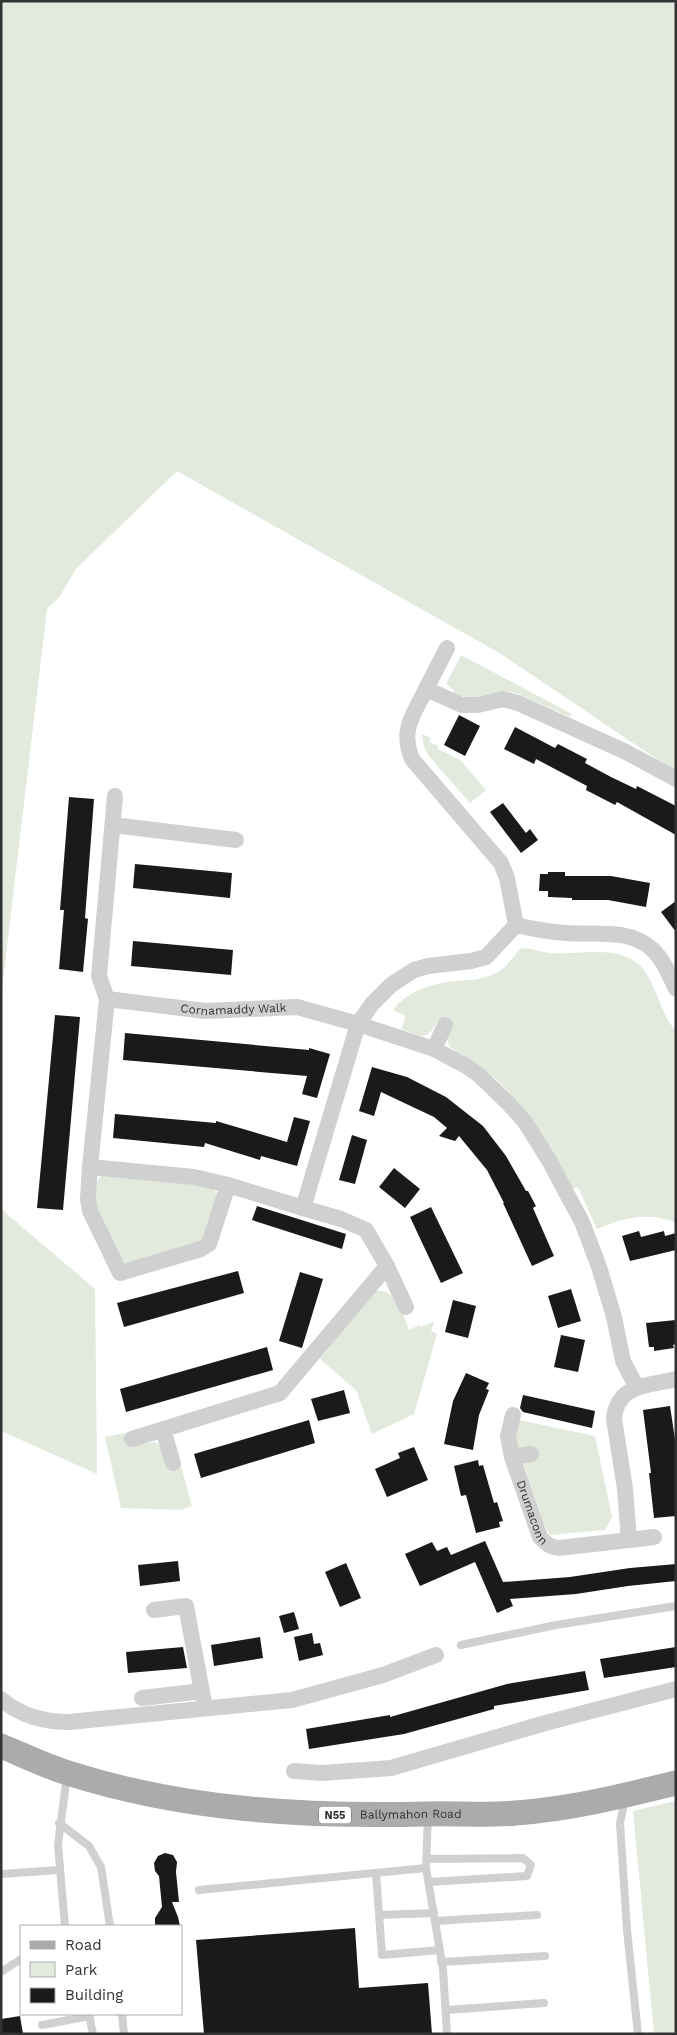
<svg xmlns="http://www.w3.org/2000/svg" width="677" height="2035" font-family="'Work Sans',sans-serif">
	<rect width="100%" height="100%" fill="#fff"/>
	<g fill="#e2e9dd">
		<path d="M 1,1 L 676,1 L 676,772 L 501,654 L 177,471 L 76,569 L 60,596 L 47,609 L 1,997 Z"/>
		<path d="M 461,655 L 572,714 L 570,717 L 516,693 L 505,691 L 471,698 L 453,694 L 454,690 L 447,685 L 447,682 Z"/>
		<path d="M 422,734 L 431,738 L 429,742 L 438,746 L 438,749 L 460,760 L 486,790 L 470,803 L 428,755 L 424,747 Z"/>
		<path d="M 522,948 C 532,948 540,952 549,953 C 580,956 625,941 646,973 C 658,992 661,1014 676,1031 L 676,1223 C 648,1211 624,1218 597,1229 L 578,1187 L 573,1189 C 550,1147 528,1106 490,1074 C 478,1064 462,1057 449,1046 L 447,1038 L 452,1027 L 438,1020 C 426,1043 423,1036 401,1029 L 406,1016 L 393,1010 C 404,994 429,984 448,982 C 465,980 482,981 498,972 C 507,967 512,958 519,950 Z"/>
		<path d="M 101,1176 L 199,1185 L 211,1188 L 218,1194 L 205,1236 L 199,1242 L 127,1263 L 123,1262 L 95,1205 L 98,1180 Z"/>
		<path d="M 1,1209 L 95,1289 L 97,1474 L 1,1431 Z"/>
		<path d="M 376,1291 C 397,1288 403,1315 409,1330 L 419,1325 L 421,1327 L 434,1321 L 431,1331 L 437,1334 L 414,1414 L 372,1434 L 356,1390 L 320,1359 L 369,1297 Z"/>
		<path d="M 519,1420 L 595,1436 L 612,1517 L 605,1530 L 550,1535 L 544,1524 L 515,1439 Z"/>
		<path d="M 126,1433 L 130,1446 L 155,1442 L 180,1462 L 192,1506 L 181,1510 L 121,1508 L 105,1437 Z"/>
		<path d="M 676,1801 L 676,2034 L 654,2034 L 633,1811 Z"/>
	</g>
	<g fill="#1a1a1a">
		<path d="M 459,715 L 480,726 L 465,756 L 444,745 Z"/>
		<path d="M 515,727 L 555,748 L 558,744 L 587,759 L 585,763 L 611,777 L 636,789 L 637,786 L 676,806 L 676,835 L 617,802 L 615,805 L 586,790 L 587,786 L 536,759 L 534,764 L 504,749 Z"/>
		<path d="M 69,797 L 94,799 L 85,918 L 88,919 L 83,972 L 59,969 L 64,910 L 60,910 Z"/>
		<path d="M 503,803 L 526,833 L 530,829 L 538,840 L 521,853 L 490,812 Z"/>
		<path d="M 135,864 L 232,873 L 230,898 L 133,888 Z"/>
		<path d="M 548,872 L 565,872 L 565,876 L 611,876 L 650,883 L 646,907 L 608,900 L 572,900 L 572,898 L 548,897 L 548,891 L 539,891 L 540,874 L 548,874 Z"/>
		<path d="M 676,901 L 676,932 L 661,912 Z"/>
		<path d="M 133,941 L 233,950 L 231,975 L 131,966 Z"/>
		<path d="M 55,1015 L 80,1017 L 63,1210 L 37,1208 Z"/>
		<path d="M 125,1033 L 309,1050 L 309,1048 L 330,1054 L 317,1098 L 302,1094 L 307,1076 L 123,1060 Z"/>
		<path d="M 372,1067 L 407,1077 L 446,1097 L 483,1126 L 506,1156 L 526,1191 L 528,1191 L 536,1206 L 533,1208 L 554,1256 L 532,1266 L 503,1203 L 504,1203 L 487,1170 L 459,1136 L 455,1141 L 439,1136 L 447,1128 L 434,1117 L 381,1092 L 374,1116 L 359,1111 Z"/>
		<path d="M 115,1114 L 216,1123 L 216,1121 L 287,1142 L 294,1117 L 310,1121 L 297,1166 L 261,1156 L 260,1160 L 205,1143 L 204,1147 L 113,1138 Z"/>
		<path d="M 352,1135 L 367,1140 L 355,1184 L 339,1180 Z"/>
		<path d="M 394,1168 L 420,1189 L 405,1208 L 379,1187 Z"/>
		<path d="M 257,1206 L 346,1234 L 342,1249 L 252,1220 Z"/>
		<path d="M 431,1207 L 463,1273 L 441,1283 L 410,1217 Z"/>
		<path d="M 639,1231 L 641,1237 L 664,1231 L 665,1236 L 676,1233 L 676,1250 L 630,1261 L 622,1236 Z"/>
		<path d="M 238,1271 L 244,1293 L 124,1327 L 117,1303 Z"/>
		<path d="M 300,1272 L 323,1279 L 302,1348 L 279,1341 Z"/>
		<path d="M 571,1289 L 581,1321 L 558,1328 L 548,1296 Z"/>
		<path d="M 453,1300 L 476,1306 L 468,1338 L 445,1332 Z"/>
		<path d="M 676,1320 L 676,1344 L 673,1345 L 674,1348 L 654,1351 L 654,1347 L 649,1347 L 646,1323 Z"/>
		<path d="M 561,1335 L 585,1340 L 578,1372 L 554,1367 Z"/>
		<path d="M 267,1347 L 273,1370 L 126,1412 L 120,1389 Z"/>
		<path d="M 466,1373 L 489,1383 L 486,1389 L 489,1390 L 479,1415 L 473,1450 L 444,1444 L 453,1401 Z"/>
		<path d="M 344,1390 L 350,1413 L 318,1421 L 311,1399 Z"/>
		<path d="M 523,1395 L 595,1411 L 592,1428 L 523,1412 L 520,1408 Z"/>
		<path d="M 670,1406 L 676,1446 L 676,1516 L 654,1518 L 649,1473 L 651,1473 L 643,1410 Z"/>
		<path d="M 309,1420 L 315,1443 L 201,1478 L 194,1454 Z"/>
		<path d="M 414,1447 L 428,1480 L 387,1497 L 375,1469 L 400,1458 L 398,1453 Z"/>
		<path d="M 478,1460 L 479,1466 L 483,1465 L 494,1503 L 497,1502 L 503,1521 L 499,1522 L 500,1527 L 476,1533 L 466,1495 L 461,1496 L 454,1466 Z"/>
		<path d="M 485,1541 L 503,1582 L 570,1577 L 630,1568 L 676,1564 L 676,1581 L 628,1586 L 576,1594 L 510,1599 L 513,1606 L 497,1613 L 475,1562 L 420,1586 L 405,1554 L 432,1542 L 437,1551 L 447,1547 L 451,1555 Z"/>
		<path d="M 178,1561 L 180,1581 L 140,1586 L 138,1565 Z"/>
		<path d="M 346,1563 L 361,1598 L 340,1607 L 325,1572 Z"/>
		<path d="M 294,1612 L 299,1629 L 284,1633 L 279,1616 Z"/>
		<path d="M 312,1633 L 314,1644 L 320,1643 L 323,1655 L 299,1661 L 294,1637 Z"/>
		<path d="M 260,1637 L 263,1658 L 214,1666 L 211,1645 Z"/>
		<path d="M 183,1647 L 187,1668 L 128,1673 L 126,1652 Z"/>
		<path d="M 676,1647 L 676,1667 L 604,1678 L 600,1659 Z"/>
		<path d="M 585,1671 L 589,1690 L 494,1706 L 494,1709 L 404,1734 L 309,1749 L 306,1729 L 390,1715 L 390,1717 L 507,1684 Z"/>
		<path d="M 165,1853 L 173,1855 L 177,1862 L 176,1872 L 179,1902 L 172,1902 L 178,1917 L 180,1926 L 155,1926 L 155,1918 L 162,1907 L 159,1876 L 155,1871 L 154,1863 L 158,1856 Z"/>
		<path d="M 355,1928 L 359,1988 L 428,1983 L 432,2034 L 204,2034 L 196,1940 Z"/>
		<path d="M 20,2016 L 23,2034 L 1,2034 L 1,2019 Z"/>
	</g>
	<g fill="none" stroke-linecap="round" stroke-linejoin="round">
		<g stroke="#d0d0d0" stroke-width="8">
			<path d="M 461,1645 L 556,1625 L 676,1606"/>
			<path d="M 625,1800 L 620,1823 L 627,1930 L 638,2034"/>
			<path d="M 428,1816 L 426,1868 L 443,1969 L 447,2034"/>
			<path d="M 59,1823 L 89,1846 L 101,1867 L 110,1926"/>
			<path d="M 427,1859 L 523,1858 L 531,1865 L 527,1876 L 429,1882"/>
			<path d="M 376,1873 L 382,1955 L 440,1950"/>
			<path d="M 1,1874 L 59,1870"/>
			<path d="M 199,1890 L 426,1868"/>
			<path d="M 379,1915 L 434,1913"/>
			<path d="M 435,1921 L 537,1915"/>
			<path d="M 65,1926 L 58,1845 L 67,1775"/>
			<path d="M 441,1962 L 545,1956"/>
			<path d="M 1,1972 L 21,1959"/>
			<path d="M 446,2010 L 544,2003"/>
			<path d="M 89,2014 L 93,2034"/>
			<path d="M 122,2014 L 124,2034"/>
			<path d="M 42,2025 L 90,2016"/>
		</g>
		<g stroke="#d0d0d0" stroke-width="16">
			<path d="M 426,689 L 447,648"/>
			<path d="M 676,779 L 626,752 L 518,703 L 503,699 L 478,705 L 462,705 L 426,689 C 413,716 400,729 412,759 L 501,863 L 507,878 L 516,925 C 533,929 549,932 566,933 C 596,935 628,928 652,949 C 664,960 669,975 676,989"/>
			<path d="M 113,825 L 236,840"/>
			<path d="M 107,999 L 99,976 L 115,796"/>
			<path d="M 434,1049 L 445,1025"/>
			<path id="s1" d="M 90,1167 L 107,999 L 205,1011 L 297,1007 L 358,1024 L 434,1049 L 466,1066 L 479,1075 L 509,1104 L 525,1122 L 550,1162 L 568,1196 L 582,1222 L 599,1267 L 614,1317 L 623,1361 L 637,1388"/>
			<path d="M 228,1185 L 194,1177 L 90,1167 L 88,1199 L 90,1211 L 120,1273 L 201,1249 L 209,1244 L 228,1185 L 303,1208"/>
			<path d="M 387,1266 L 406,1307"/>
			<path id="s2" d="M 513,1415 L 508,1436 L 512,1457 L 540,1537 C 545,1543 551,1548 559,1548 L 629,1540 L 625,1489 L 614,1419 C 617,1384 648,1386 676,1379"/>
			<path d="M 163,1430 L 173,1463"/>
			<path d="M 132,1439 L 280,1393 L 387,1266 L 366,1230 L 341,1219 L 303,1208 L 358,1024 L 372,1004 L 391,985 L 414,970 L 428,966 L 471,961 L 486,957 L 516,925"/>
			<path d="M 512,1457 L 531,1454"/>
			<path d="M 629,1540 L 654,1537"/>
			<path d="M 154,1610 L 186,1606 L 205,1708"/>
			<path d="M 142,1698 L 202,1691"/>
			<path d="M 1,1699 C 21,1716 43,1722 69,1722 L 292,1700 L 383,1675 L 436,1655"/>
			<path d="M 294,1771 L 322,1773 L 391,1768 L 549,1722 L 676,1689"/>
		</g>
		<path stroke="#ababab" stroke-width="25" id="s3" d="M 1,1746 C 23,1755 45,1766 68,1773 C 184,1810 305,1817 426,1814 C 456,1813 487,1816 516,1813 C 571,1809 623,1796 676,1783"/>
	</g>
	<g text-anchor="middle" stroke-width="5" stroke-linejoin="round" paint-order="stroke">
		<rect fill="#fff" stroke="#707070" stroke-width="1" x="319" y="1806.5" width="32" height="17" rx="4"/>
		<g font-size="11" font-weight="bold" fill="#333">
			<text x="335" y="1819">N55</text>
		</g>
		<g font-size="12" fill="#333" stroke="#fff">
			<text dy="4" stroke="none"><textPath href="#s1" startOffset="296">Cornamaddy Walk</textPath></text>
			<text dy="4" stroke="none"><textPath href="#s2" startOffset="102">Drumaconn</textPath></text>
			<text dy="4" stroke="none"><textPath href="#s3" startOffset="419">Ballymahon Road</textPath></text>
		</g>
	</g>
	<rect width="677" height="2035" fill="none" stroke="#333333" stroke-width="5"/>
	<rect x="20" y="1925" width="162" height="90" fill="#ffffff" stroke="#adadad"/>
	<rect x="30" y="1941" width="25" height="8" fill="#ababab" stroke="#adadad"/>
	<text x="65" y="1950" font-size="15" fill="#333333">Road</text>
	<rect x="30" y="1962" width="25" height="15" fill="#e2e9dd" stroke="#adadad"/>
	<text x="65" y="1975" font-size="15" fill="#333333">Park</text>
	<rect x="30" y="1988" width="25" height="15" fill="#1a1a1a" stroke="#adadad"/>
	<text x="65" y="2000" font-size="15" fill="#333333">Building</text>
</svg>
